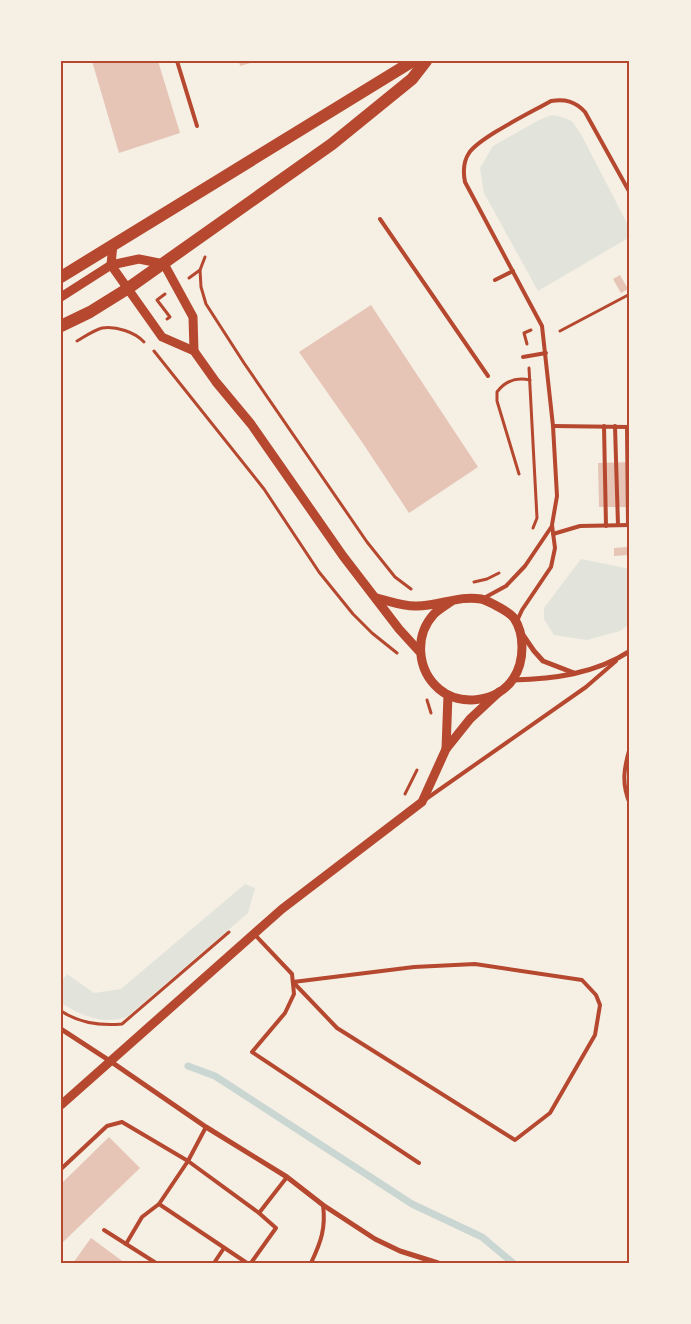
<svg xmlns="http://www.w3.org/2000/svg" width="691" height="1324" font-family="'Sofia Sans Condensed',sans-serif">
	<rect width="100%" height="100%" fill="#f6efe4"/>
	<g fill="#e2e4dc">
		<path d="M 552,115 L 562,117 L 572,121 L 582,136 L 630,229 L 630,237 L 538,291 L 484,193 L 480,168 L 493,146 L 539,120 Z"/>
		<path d="M 581,559 L 630,569 L 630,624 L 620,631 L 587,640 L 554,635 L 544,619 L 544,608 Z"/>
		<path d="M 245,884 L 255,888 L 248,913 L 127,1017 C 103,1025 82,1016 61,1003 L 61,982 L 67,974 L 94,993 L 121,989 Z"/>
	</g>
	<g fill="none" stroke-linecap="round" stroke-linejoin="round">
		<path stroke="#c9d6d2" stroke-width="7" d="M 188,1066 L 215,1076 L 412,1204 L 482,1237 L 513,1263"/>
	</g>
	<g fill="#e6c5b7">
		<path d="M 92,61 L 158,61 L 180,133 L 119,153 Z"/>
		<path d="M 239,61 L 254,61 L 254,62 L 240,66 Z"/>
		<path d="M 620,275 L 628,289 L 621,293 L 613,279 Z"/>
		<path d="M 371,305 L 478,467 L 409,513 L 362,442 L 299,352 Z"/>
		<path d="M 630,462 L 630,507 L 599,507 L 598,463 Z"/>
		<path d="M 627,547 L 628,555 L 614,556 L 614,548 Z"/>
		<path d="M 109,1137 L 140,1168 L 61,1244 L 61,1184 Z"/>
		<path d="M 91,1238 L 125,1263 L 73,1263 Z"/>
	</g>
	<g fill="none" stroke-linecap="round" stroke-linejoin="round">
		<g stroke="#b5482f" stroke-width="3">
			<path d="M 200,270 L 201,287 L 206,304 L 244,363 L 367,542 L 395,577 L 411,589"/>
			<path d="M 189,278 L 200,270 L 205,257"/>
			<path d="M 165,294 L 157,300 L 170,317 L 167,319"/>
			<path d="M 560,331 L 630,294"/>
			<path d="M 77,341 C 84,337 94,330 102,328 C 116,326 135,332 144,342"/>
			<path d="M 527,344 L 524,333 L 531,330"/>
			<path d="M 154,351 L 264,489 L 319,572 L 353,614 L 372,633 L 397,653"/>
			<path d="M 529,368 L 537,518 L 533,528"/>
			<path d="M 519,474 L 497,401 L 497,392 C 505,381 516,377 530,380"/>
			<path d="M 474,582 L 487,579 L 499,573"/>
			<path d="M 427,700 L 431,713"/>
			<path d="M 405,794 L 417,770"/>
			<path d="M 61,1011 C 79,1023 100,1026 122,1024 L 229,932"/>
		</g>
		<g stroke="#b5482f" stroke-width="4">
			<path d="M 177,61 L 197,126"/>
			<path d="M 380,219 L 488,376"/>
			<path d="M 495,280 L 513,271"/>
			<path d="M 523,357 L 546,353"/>
			<path d="M 553,426 L 628,427"/>
			<path d="M 604,426 L 606,526"/>
			<path d="M 615,426 L 618,525"/>
			<path d="M 627,427 L 628,525"/>
			<path d="M 553,534 L 580,526 L 630,525"/>
			<path d="M 484,598 L 506,586 L 525,566 L 552,526"/>
			<path d="M 517,621 L 522,610 L 551,567 L 555,548 L 552,525 L 557,496 L 553,426 L 542,326 L 465,182 C 463,172 463,162 469,153 C 480,137 532,112 551,101 C 565,99 575,101 585,112 L 630,193"/>
			<path d="M 630,747 C 624,768 621,783 630,804"/>
			<path d="M 426,799 L 586,687 L 616,661"/>
			<path d="M 255,935 L 292,974 L 294,994 L 285,1013 L 252,1052 L 419,1163"/>
			<path d="M 475,964 L 582,980 L 596,995 L 600,1005 L 595,1035 L 550,1113 L 515,1140 L 337,1028 L 293,982 L 414,967 Z"/>
			<path d="M 61,1169 L 107,1126 L 122,1122 L 188,1161 L 206,1127"/>
			<path d="M 259,1213 L 287,1177"/>
			<path d="M 104,1230 L 156,1263"/>
			<path d="M 126,1244 L 142,1217 L 159,1204"/>
			<path d="M 214,1263 L 224,1248"/>
			<path d="M 247,1263 L 159,1204 L 188,1161 L 259,1213 L 276,1228 L 251,1263"/>
			<path d="M 311,1263 C 321,1242 326,1228 323,1205"/>
		</g>
		<g stroke="#b5482f" stroke-width="5">
			<path d="M 523,635 L 534,651 L 543,661 L 574,673"/>
			<path d="M 513,680 C 553,679 595,674 630,651"/>
			<path d="M 61,1029 L 110,1061 L 206,1127 L 287,1177 L 323,1205 L 375,1239 L 400,1251 L 438,1263"/>
		</g>
		<g stroke="#b5482f" stroke-width="9">
			<path d="M 113,244 L 111,265 L 162,337 L 194,351 L 216,382 L 251,424 L 343,556 L 399,629 L 419,651"/>
			<path d="M 61,297 L 111,265 L 139,259 L 164,264 L 193,317 L 194,351"/>
			<path d="M 376,598 C 389,601 405,607 417,606 C 439,606 460,595 481,599 C 486,600 491,603 495,605 C 502,609 509,612 514,618 C 520,627 522,636 522,647 C 522,658 520,669 513,679 C 498,702 460,707 439,689 C 417,670 414,636 434,614 C 439,609 446,605 452,601"/>
			<path d="M 446,749 L 448,695"/>
			<path d="M 61,1105 L 282,909 L 422,802 L 446,749 L 470,719 L 499,692"/>
		</g>
		<g stroke="#b5482f" stroke-width="12">
			<path d="M 61,277 L 413,61"/>
			<path d="M 61,326 L 90,312 L 127,289 L 332,144 L 412,79 L 426,61"/>
		</g>
	</g>
	<rect width="691" height="1324" fill="none" stroke="#f6efe4" stroke-width="125"/>
	<rect x="62" y="62" width="566" height="1200" fill="none" stroke="#b5482f" stroke-width="2"/>
</svg>
